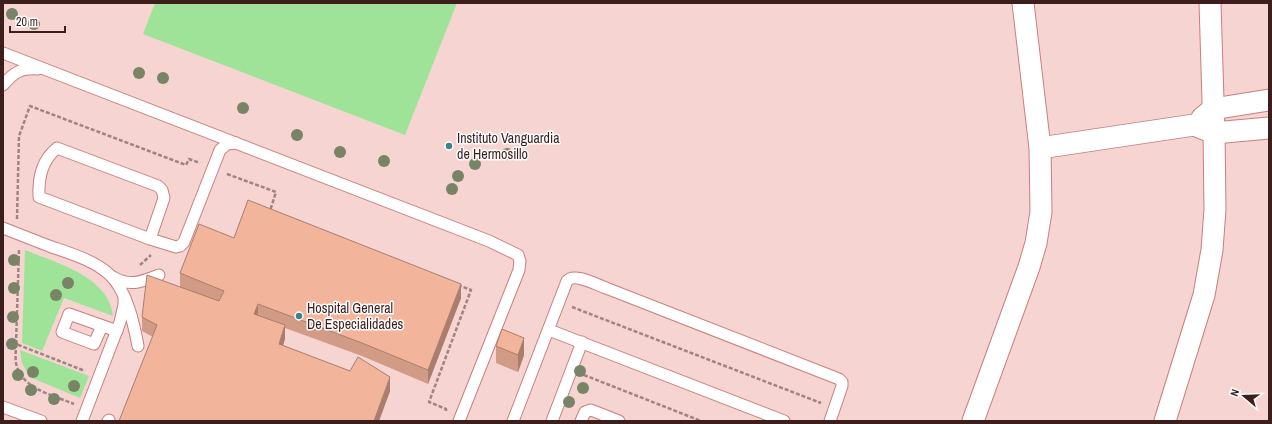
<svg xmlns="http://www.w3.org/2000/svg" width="1272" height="424" font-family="'Archivo Narrow',sans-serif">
	<rect width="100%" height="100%" fill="#f5d4d2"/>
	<g fill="#9fe398">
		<path d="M 155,3 L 457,3 L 405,135 L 143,34 Z"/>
		<path d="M 25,250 C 56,263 109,276 113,316 L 64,298 L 42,351 L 22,343 Z"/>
		<path d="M 20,350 L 89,376 L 80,398 L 32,378 L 26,371 L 22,363 Z"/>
	</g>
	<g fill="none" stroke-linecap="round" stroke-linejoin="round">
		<g stroke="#ca7e7c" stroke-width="13">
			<g id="lane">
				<path d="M 3,53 L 489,241 L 518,255 L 520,261 L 519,270 L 459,421"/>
				<path d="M 3,85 C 14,72 21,68 38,69"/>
				<path d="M 3,228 C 18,234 34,240 49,246 C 69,253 94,260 110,275 C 127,291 134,324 138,346"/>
				<path d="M 150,239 L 164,198 L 162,190 L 158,186 L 57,148 C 42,160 38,178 39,197 L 150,239 L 176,247 L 180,246 L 184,242 L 220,150 L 227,144 L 236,143"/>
				<path d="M 113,277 C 130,287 141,282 159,275"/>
				<path d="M 102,326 L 94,344 L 62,332 L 69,314 L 117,331"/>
				<path d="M 549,330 L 784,421"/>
				<path d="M 3,407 L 41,421"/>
				<path d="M 82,421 L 120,322 L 124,305 L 124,299"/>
				<path d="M 108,421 L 109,420"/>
				<path d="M 513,421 L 567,281 C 574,272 597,285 606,288 L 839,379 L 842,382 L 842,386 L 830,421"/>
				<path d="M 552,421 L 582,342"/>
				<path d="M 581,421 L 585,412 L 591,410 L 619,421"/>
			</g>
		</g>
		<g stroke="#ca7e7c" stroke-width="23">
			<g id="street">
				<path d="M 1202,118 L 1213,109 L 1269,100"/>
				<path d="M 1040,148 L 1194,125 L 1214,133 L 1269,128"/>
				<path d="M 973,421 L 1029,267 L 1036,243 L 1041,212 L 1040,148 L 1023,3"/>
				<path d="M 1165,421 L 1204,295 L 1212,250 L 1215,209 L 1214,133 L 1210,3"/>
			</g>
		</g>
		<g stroke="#a28381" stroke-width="2.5" stroke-dasharray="4 2" stroke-linecap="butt">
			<path d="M 227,174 L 276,192 L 270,211"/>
			<path d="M 17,219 L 19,136 L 30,106 L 186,165 L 189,159 L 200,163"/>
			<path d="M 19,250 L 16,344 L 85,371"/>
			<path d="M 140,265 L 151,255"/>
			<path d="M 572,307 L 821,403"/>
			<path d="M 16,344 C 16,350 15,357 16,363 C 21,389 53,395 74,404"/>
			<path d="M 584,375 L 701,421"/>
			<path d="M 446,411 L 446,409 L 429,402 L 471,290 L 458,285"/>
		</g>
		<use href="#lane" stroke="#fff" stroke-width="11"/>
		<use href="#street" stroke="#fff" stroke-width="21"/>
	</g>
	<g fill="#788465">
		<circle cx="12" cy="14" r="6"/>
		<circle cx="34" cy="24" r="6"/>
		<circle cx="139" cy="73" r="6"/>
		<circle cx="163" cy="78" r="6"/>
		<circle cx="243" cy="108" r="6"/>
		<circle cx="297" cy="135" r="6"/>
		<circle cx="340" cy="152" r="6"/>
		<circle cx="507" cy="154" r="6"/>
		<circle cx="384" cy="161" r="6"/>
		<circle cx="475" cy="164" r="6"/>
		<circle cx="458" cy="176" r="6"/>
		<circle cx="452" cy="189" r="6"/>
		<circle cx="14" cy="260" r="6"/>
		<circle cx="68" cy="283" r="6"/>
		<circle cx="14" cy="288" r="6"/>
		<circle cx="56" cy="295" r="6"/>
		<circle cx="13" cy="317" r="6"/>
		<circle cx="12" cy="344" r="6"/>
		<circle cx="580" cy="371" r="6"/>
		<circle cx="33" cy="372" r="6"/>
		<circle cx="18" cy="375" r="6"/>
		<circle cx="74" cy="386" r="6"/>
		<circle cx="583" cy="388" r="6"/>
		<circle cx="31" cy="390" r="6"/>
		<circle cx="54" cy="399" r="6"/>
		<circle cx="569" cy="402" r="6"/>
	</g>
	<g fill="#d19b86">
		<path d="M 234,238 L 461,298 L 428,384 L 362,356 L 285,328 L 285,339 L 283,345 L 390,391 L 379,421 L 119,421 L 153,337 L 142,331 L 142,317 L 180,287 L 180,273 Z"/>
		<path d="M 496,346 L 524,355 L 518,372 L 496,363 Z"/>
	</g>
	<g fill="#aa7e6d">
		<path d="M 461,284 L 461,298 L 428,384 L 428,370 Z"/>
		<path d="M 258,304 L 258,318 L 254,314 Z"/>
		<path d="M 285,325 L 285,339 L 279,358 L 279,344 Z"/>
		<path d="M 524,338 L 524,355 L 518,372 L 518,355 Z"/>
		<path d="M 390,377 L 390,391 L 379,421 L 374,421 Z"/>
	</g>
	<g fill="#f3b49c" stroke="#aa7e6d">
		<path d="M 248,200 L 461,284 L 428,370 L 362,343 L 258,304 L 254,314 L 285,325 L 279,344 L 350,371 L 358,357 L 390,377 L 374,421 L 119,421 L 157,325 L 142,317 L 147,275 L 219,301 L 224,291 L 180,273 L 199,224 L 234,238 Z"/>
		<path d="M 502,329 L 524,338 L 518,355 L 496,346 Z"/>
	</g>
	<g fill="#3c848a" stroke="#fefefe" stroke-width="1.5">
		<circle cx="449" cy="146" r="4"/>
		<circle cx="299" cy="316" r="4"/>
	</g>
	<g text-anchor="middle" stroke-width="3" stroke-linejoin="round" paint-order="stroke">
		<g font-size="14" fill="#3c1e1d" stroke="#fefefe" text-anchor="start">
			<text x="457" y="143">Instituto Vanguardia<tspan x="457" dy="16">de Hermosillo</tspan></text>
			<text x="307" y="313">Hospital General<tspan x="307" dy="16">De Especialidades</tspan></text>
		</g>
	</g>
	<rect width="1272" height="424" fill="none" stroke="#3c1e1d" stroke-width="8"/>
	<g transform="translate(1244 396) rotate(289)" stroke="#fefefe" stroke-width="3" paint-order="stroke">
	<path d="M0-3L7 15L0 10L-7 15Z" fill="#3c1e1d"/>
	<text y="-6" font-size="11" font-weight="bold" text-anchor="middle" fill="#3c1e1d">N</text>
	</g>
	<path d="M10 26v6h55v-6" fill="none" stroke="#3c1e1d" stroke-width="2"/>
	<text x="16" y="26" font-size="12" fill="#3c1e1d" stroke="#fefefe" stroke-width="3" paint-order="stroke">20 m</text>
</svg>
